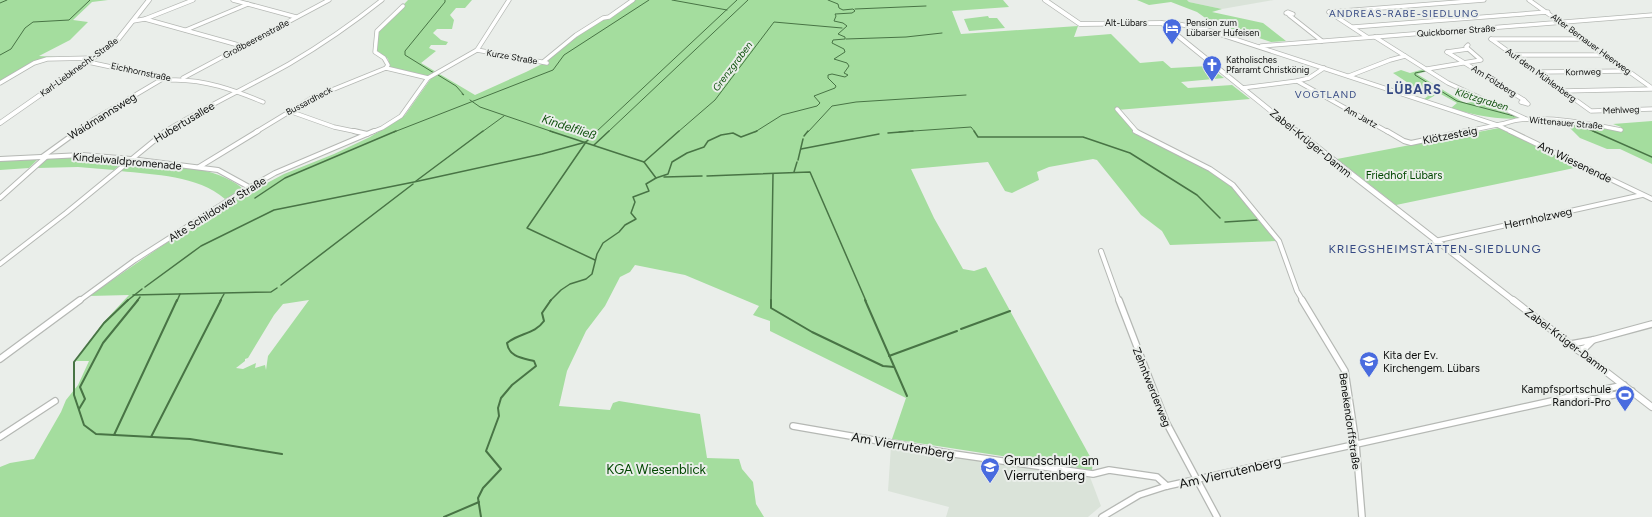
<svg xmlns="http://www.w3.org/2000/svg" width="1652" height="517" font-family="Figtree,sans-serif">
	<rect width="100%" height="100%" fill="#eaeeea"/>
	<g fill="#dae3d9">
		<path d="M 1187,0 L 1274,0 L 1222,9 L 1189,2 Z"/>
		<path d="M 891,446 L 1090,477 L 1101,506 L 1088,517 L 946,517 L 949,507 L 888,491 Z"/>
	</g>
	<g fill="#a4dd9e" fill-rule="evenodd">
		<path d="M 0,0 L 108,0 L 92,2 L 73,20 L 88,22 L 70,40 L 39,56 L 56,57 L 46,58 L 0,81 Z"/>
		<path d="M 408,0 L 472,0 L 465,8 L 456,8 L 450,15 L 454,20 L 452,29 L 437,29 L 433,33 L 441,40 L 448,42 L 446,45 L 431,45 L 429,48 L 436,51 L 421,63 L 475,95 L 526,72 L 544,63 L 587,29 L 634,0 L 1003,0 L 1009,7 L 952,11 L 961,34 L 1078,26 L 1074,37 L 1111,34 L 1140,63 L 1163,61 L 1171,68 L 1208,66 L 1224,78 L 1181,82 L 1188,88 L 1232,85 L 1250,99 L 1117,110 L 1135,133 L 1208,169 L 1231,186 L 1276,241 L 1170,245 L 1162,231 L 1141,215 L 1097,160 L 1093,159 L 1049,167 L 1037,172 L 1039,180 L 1012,193 L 1005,191 L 988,162 L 911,169 L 934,218 L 963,269 L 974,271 L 986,267 L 1093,462 L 1092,470 L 892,439 L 906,398 L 770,331 L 770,321 L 753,315 L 759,306 L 685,275 L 635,265 L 630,272 L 620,277 L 605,306 L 586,331 L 567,371 L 559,406 L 610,410 L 613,403 L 619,401 L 700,414 L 707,458 L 739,459 L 742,469 L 753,482 L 756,504 L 764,517 L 0,517 L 0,467 L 10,463 L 34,459 L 61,412 L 66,400 L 78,385 L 89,361 L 76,361 L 102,324 L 129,295 L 89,296 L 185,230 L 239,198 L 284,174 L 334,154 L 370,137 L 405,115 L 432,77 L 390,67 L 388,59 L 377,51 L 378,31 ZM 309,300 L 268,356 L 266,370 L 265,365 L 255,368 L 256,363 L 243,369 L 236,368 L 245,361 L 245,359 L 248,358 L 274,315 L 283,304 Z"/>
		<path d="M 1126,0 L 1187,0 L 1189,2 L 1222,9 L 1212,12 L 1263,23 L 1286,41 L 1271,42 L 1211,22 L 1197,12 L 1171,2 L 1149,5 L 1137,0 Z"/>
		<path d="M 988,16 L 989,18 L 997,18 L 1005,28 L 969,31 L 964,19 Z"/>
		<path d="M 1424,69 L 1428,71 L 1417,74 L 1461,101 L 1466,103 L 1484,100 L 1522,119 C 1497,119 1475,116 1451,108 L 1457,103 L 1439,93 L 1427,100 L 1424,99 L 1428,96 L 1393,73 L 1401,70 L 1410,73 Z"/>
		<path d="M 1652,121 L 1652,164 L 1620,149 L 1607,149 L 1580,138 L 1569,127 L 1552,124 L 1575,126 L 1547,123 L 1593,126 L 1621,132 L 1621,127 L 1613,124 Z"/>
		<path d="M 1499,128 L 1579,167 L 1396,205 L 1337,159 Z"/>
		<path d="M 90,157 L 122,160 L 123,162 L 114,170 L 78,167 L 37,168 L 45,160 L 51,158 Z"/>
		<path d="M 35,159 L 37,160 L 29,168 L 0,170 L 0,160 Z"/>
		<path d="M 135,161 C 167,165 216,166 242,188 L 240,191 L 225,199 C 197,175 155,175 120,171 L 129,163 Z"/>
	</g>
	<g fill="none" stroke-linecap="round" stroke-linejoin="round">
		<g stroke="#487445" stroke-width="1">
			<path d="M 672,0 L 727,10"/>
			<path d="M 0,3 L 7,0"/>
			<path d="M 855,9 L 926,6"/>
			<path d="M 846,39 L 906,37 L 942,33"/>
			<path d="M 0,55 L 11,49 L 25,28 L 33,22 L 69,20 L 90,0"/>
			<path d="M 1425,71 L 1415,73 L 1415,75 L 1457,101 L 1514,116"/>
			<path d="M 434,73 L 405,55 L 405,51 L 445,2 L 445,0"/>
			<path d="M 438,75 L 456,86 L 464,95 L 462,94"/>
			<path d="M 470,100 L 480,107 L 553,132"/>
			<path d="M 1539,123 C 1559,124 1577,124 1595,132"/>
			<path d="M 394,132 L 553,70 L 564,55 L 649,0"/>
			<path d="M 482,132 L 504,116"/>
			<path d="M 596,132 L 737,0"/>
			<path d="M 608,132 L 748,0"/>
			<path d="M 678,132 L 715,100 L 774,22 L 842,28"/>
			<path d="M 755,132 L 782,115 L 817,106 L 820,103 L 814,96 L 835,88 L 836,86 L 828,78 L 828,75 L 832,74 L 845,77 L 848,75 L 844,73 L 849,66 L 847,63 L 834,59 L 845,52 L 844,49 L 832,43 L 833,40 L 845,39 L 845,37 L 838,34 L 847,26 L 843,23 L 834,21 L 836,16 L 835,14 L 852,13 L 855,11 L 853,9 L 843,10 L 839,8 L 838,4 L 828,0"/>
			<path d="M 808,132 L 832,106 L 856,102 L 966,95"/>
			<path d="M 899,132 L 971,127 L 975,132"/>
		</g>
		<g stroke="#487445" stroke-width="1.5">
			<path d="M 550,131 L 644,162 L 656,178"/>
			<path d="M 974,131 L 978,137 L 1083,137 L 1130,153 L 1197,195 L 1220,218"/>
			<path d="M 1593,131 L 1652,157"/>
			<path d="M 888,133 L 913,131"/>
			<path d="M 804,136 L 808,131"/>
			<path d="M 594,145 L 609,131"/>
			<path d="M 801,149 L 879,134"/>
			<path d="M 798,160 L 803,139"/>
			<path d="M 644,162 L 679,131"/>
			<path d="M 794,172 L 797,162"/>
			<path d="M 707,176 L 810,172 L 866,301"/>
			<path d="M 664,177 L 702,176"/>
			<path d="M 416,181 L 483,131"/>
			<path d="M 255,198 L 285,178 L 396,131"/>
			<path d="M 1225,222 L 1257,220"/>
			<path d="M 595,260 L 527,228 L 586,142 L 597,131"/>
			<path d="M 281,285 L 413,184"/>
			<path d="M 145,287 L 201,246 L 274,210 L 414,182 L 542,154 L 586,142"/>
			<path d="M 133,295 L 271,292 L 277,288"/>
			<path d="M 127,301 L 142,289"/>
			<path d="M 137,301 L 140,297"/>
			<path d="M 177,301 L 180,294"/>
			<path d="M 220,301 L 224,294"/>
			<path d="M 550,301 L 561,290 L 570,284 L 586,279 L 592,274 L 597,254 L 603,243 L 619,232 L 625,225 L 636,219 L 631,213 L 635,202 L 633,197 L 649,191 L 646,184 L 656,178 L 668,174 L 672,162 L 687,153 L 704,147 L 708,141 L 721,135 L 733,133 L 741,137 L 757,131"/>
			<path d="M 771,301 L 773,174"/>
		</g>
		<g stroke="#487445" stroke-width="2">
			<path d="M 128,300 L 104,323 L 74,362 L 74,395 L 84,425 L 96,434 L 190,439 L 282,454"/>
			<path d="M 771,300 L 771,308 L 812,332 L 883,366 L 894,367"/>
			<path d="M 865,300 L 907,396"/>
			<path d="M 961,329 L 1010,311"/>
			<path d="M 889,356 L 957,331"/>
			<path d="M 79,409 L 85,399 L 80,387 L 103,343 L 138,300"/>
			<path d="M 114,435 L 177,300"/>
			<path d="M 151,437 L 221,300"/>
			<path d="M 444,517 L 479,502"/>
			<path d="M 481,517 L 478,498 L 483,488 L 501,469 L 486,451 L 499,416 L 498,408 L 501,398 L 512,385 L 536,366 L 534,361 C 522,358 509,357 507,343 C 519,333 535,334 544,321 L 542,313 L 551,300"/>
		</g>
		<g stroke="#b5b8b4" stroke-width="5">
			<g id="minor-far2">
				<path d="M 233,0 L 296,17"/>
				<path d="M 1529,0 L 1652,88"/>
				<path d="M 1288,12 L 1293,14 L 1286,13 Z"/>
				<path d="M 1329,12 L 1484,0"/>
				<path d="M 1329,12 L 1367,37"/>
				<path d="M 1289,15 L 1322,41"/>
				<path d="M 145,19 L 242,46"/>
				<path d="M 133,21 L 145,19 L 193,0"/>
				<path d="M 1162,23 L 1178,24 L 1204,29 L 1497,125 C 1504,124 1511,121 1518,120 C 1552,116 1588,123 1621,130"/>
				<path d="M 1353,27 L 1548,12"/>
				<path d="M 186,30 L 248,4"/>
				<path d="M 1375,37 L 1448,83 L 1526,119"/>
				<path d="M 1491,39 L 1591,111 L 1652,109"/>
				<path d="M 1491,39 L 1585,39"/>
				<path d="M 1261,46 L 1652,15"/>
				<path d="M 477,50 L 547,63"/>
				<path d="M 1447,52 L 1524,100"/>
				<path d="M 1447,52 L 1468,49"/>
				<path d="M 1514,55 L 1606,55"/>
				<path d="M 88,62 L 172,80 C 204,79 234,90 263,102"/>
				<path d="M 543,62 L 576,35 L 603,18 L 609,17 L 633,0"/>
				<path d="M 386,68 L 388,65 L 384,58 L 375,52 L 377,31 L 403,6"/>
				<path d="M 1427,69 L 1481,60 L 1466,47 L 1468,45"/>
				<path d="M 1537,72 L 1628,71"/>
				<path d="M 1349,76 L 1390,60 L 1405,56"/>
				<path d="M 183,78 L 329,0"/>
				<path d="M 1297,81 L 1388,132"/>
				<path d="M 0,83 L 34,63 L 47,59 L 93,58"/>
				<path d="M 1242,88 L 1297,81 L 1309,78 L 1324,68"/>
				<path d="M 1563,91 L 1652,89"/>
				<path d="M 1524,100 L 1528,104 L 1521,102 Z"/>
				<path d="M 1117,109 L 1137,132"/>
				<path d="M 289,111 L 334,127 L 358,132"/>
				<path d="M 76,132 L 93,120 L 164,78"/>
				<path d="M 164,132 C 205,107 248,87 289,64 C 323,44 352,24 382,0"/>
				<path d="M 256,132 L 312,98 L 386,68 L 428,78"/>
				<path d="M 372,132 L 382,128 L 401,116 L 428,78 L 477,50 L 509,0"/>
				<path d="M 1463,132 L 1497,125 L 1512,132"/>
			</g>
		</g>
		<g stroke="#b5b8b4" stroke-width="6">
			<g id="minor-far1">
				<path d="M 354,131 L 367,134"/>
				<path d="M 1135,131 L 1210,169 L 1233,185 L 1279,241 L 1297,291 L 1303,301"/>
				<path d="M 1387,131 L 1404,141 L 1411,143 L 1467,131"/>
				<path d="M 1510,131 L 1652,199"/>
				<path d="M 42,157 L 78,131"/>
				<path d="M 0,159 L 82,155 L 131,159 L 218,170 L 249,187"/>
				<path d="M 199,167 L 258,131"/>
				<path d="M 0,198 L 47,156"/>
				<path d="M 1435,241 L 1642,195"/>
				<path d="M 1101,251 L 1119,301"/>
				<path d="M 0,264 L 66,213 L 166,131"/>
				<path d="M 79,301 L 135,260 L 240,193 L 275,173 L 374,131"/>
			</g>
		</g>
		<g stroke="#b5b8b4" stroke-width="8">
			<g id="minor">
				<path d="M 1119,300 L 1166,422 L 1217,517"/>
				<path d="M 1302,300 L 1345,371 L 1356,444 L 1362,517"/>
				<path d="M 1571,344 L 1593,340 L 1652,324"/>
				<path d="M 1578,350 L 1585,348 L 1593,340"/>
				<path d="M 0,359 L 80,300"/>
				<path d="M 1578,397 L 1595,399 L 1632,391"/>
				<path d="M 793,426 L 954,454 L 1093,474 L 1109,470 L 1157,477 L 1167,486"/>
				<path d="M 0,437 L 55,401"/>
				<path d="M 1102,517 L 1139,495 L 1167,486 L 1624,385"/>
			</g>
		</g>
		<g stroke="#b5b8b4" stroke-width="5.5">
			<g id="tertiary-far2">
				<path d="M 1045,0 L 1080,24 L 1162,23 L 1297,132"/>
				<path d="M 0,123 L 116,42 L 149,0"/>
			</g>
		</g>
		<g stroke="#b5b8b4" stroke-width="7">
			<path id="tertiary-far1" d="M 1296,131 L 1514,301"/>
		</g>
		<g stroke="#b5b8b4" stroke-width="8">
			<path id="tertiary" d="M 1513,300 L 1652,407"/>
		</g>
		<use href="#minor-far2" stroke="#fff" stroke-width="3.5"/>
		<use href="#minor-far1" stroke="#fff" stroke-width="4"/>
		<use href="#minor" stroke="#fff" stroke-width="5.5"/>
		<use href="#tertiary-far2" stroke="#fff" stroke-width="4"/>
		<use href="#tertiary-far1" stroke="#fff" stroke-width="5"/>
		<use href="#tertiary" stroke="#fff" stroke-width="6"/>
	</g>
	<defs>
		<g id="hotel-pin" transform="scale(1)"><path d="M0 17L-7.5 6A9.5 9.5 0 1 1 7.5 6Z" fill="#496bdf" stroke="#eaeeea"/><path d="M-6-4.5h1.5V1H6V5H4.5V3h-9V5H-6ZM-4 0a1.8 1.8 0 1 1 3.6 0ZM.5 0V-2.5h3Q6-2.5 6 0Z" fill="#fff"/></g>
		<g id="church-pin" transform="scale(1)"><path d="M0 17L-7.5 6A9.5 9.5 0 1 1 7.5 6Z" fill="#496bdf" stroke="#eaeeea"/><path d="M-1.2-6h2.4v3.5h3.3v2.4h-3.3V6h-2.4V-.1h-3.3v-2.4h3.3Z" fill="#fff"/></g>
		<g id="school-pin" transform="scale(1)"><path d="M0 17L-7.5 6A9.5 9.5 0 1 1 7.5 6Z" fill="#496bdf" stroke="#eaeeea"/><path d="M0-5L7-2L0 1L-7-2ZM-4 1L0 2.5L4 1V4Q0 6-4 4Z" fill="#fff"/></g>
		<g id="stadium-pin" transform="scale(1)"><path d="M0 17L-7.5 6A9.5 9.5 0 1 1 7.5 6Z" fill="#496bdf" stroke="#eaeeea"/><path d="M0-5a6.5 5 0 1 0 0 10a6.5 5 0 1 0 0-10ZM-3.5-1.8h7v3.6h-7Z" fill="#fff"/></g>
	</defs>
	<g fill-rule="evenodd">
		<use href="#hotel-pin" x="1172" y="28"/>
		<use href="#church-pin" x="1212" y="65"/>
		<use href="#school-pin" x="1369" y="361"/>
		<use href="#stadium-pin" x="1625" y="395"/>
		<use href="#school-pin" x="990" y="467"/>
	</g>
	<g text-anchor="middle" stroke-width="4" stroke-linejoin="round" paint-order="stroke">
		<g font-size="9" fill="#0d0e0d" stroke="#eaeeea">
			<text x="1126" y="26">Alt-Lübars</text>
			<text transform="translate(1456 31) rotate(-4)" y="3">Quickborner Straße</text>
			<text transform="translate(256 39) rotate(-28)" y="3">Großbeerenstraße</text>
			<text transform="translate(1591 44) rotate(36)" y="3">Alter Bernauer Heerweg</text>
			<text transform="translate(512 57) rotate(10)" y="3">Kurze Straße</text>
			<text transform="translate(79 67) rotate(-36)" y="3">Karl-Liebknecht-Straße</text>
			<text transform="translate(141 72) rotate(12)" y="3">Eichhornstraße</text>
			<text transform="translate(1583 72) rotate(-1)" y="3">Kornweg</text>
			<text transform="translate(1541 75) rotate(36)" y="3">Auf dem Mühlenberg</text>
			<text transform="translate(1494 81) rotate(32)" y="3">Am Fölzberg</text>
			<text transform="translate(309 101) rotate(-28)" y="3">Bussardheck</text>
			<text transform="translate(1621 110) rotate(-2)" y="3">Mehlweg</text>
			<text transform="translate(1361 117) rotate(29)" y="3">Am Jartz</text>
			<text transform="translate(1566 123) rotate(5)" y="3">Wittenauer Straße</text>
		</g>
		<g font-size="9" fill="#0d0e0d" stroke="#eaeeea" text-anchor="start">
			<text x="1186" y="26">Pension zum<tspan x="1186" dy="10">Lübarser Hufeisen</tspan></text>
			<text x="1226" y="63">Katholisches<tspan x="1226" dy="10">Pfarramt Christkönig</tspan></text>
		</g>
		<g font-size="10" letter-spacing="1" fill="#354983" stroke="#eaeeea">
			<text x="1404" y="17">ANDREAS-RABE-SIEDLUNG</text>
			<text x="1326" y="98">VOGTLAND</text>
		</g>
		<g font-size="10" font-style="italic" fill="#0e500c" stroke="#eaeeea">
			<text transform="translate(732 66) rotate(-53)" y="4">Grenzgraben</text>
			<text transform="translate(1482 99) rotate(17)" y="4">Klötzgraben</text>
		</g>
		<g font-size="11" fill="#0d0e0d" stroke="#eaeeea">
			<text transform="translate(102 116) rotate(-32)" y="4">Waidmannsweg</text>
			<text transform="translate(184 122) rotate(-31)" y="4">Hubertusallee</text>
			<text transform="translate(1450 135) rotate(-11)" y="4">Klötzesteig</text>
			<text transform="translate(1311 143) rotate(39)" y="4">Zabel-Krüger-Damm</text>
			<text transform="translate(127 161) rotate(5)" y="4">Kindelwaldpromenade</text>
			<text transform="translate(1575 162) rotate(26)" y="4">Am Wiesenende</text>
			<text transform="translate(217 209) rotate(-32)" y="4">Alte Schildower Straße</text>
			<text transform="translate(1538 218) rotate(-12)" y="4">Herrnholzweg</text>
			<text transform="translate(1567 341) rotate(37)" y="4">Zabel-Krüger-Damm</text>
			<text transform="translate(1152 387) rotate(68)" y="4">Zehntwerderweg</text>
			<text transform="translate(1350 421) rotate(82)" y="4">Benekendorffstraße</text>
		</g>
		<g font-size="11" fill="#024802" stroke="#eaeeea">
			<text x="1404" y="179">Friedhof Lübars</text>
		</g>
		<g font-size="11" fill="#0d0e0d" stroke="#eaeeea" text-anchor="start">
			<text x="1383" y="359">Kita der Ev.<tspan x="1383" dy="13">Kirchengem. Lübars</tspan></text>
			<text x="1611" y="393" text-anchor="end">Kampfsportschule<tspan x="1611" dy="13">Randori-Pro</tspan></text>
		</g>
		<g font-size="12" font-style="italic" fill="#0e500c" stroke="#eaeeea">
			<text transform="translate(569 127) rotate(18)" y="4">Kindelfließ</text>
		</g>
		<g font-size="12" letter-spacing="1" fill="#354983" stroke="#eaeeea">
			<text x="1435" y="253">KRIEGSHEIMSTÄTTEN-SIEDLUNG</text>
		</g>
		<g font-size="13" font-weight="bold" letter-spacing="1" fill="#354983" stroke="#eaeeea">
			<text x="1414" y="94">LÜBARS</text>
		</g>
		<g font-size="13" fill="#0d0e0d" stroke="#eaeeea">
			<text transform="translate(903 445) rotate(10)" y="5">Am Vierrutenberg</text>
			<text transform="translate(1230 472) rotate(-13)" y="5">Am Vierrutenberg</text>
		</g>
		<g font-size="13" fill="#0d0e0d" stroke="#eaeeea" text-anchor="start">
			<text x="1004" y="465">Grundschule am<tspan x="1004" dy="15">Vierrutenberg</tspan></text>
		</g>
		<g font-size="13" fill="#024802" stroke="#eaeeea">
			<text x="656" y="474">KGA Wiesenblick</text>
		</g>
	</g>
</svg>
